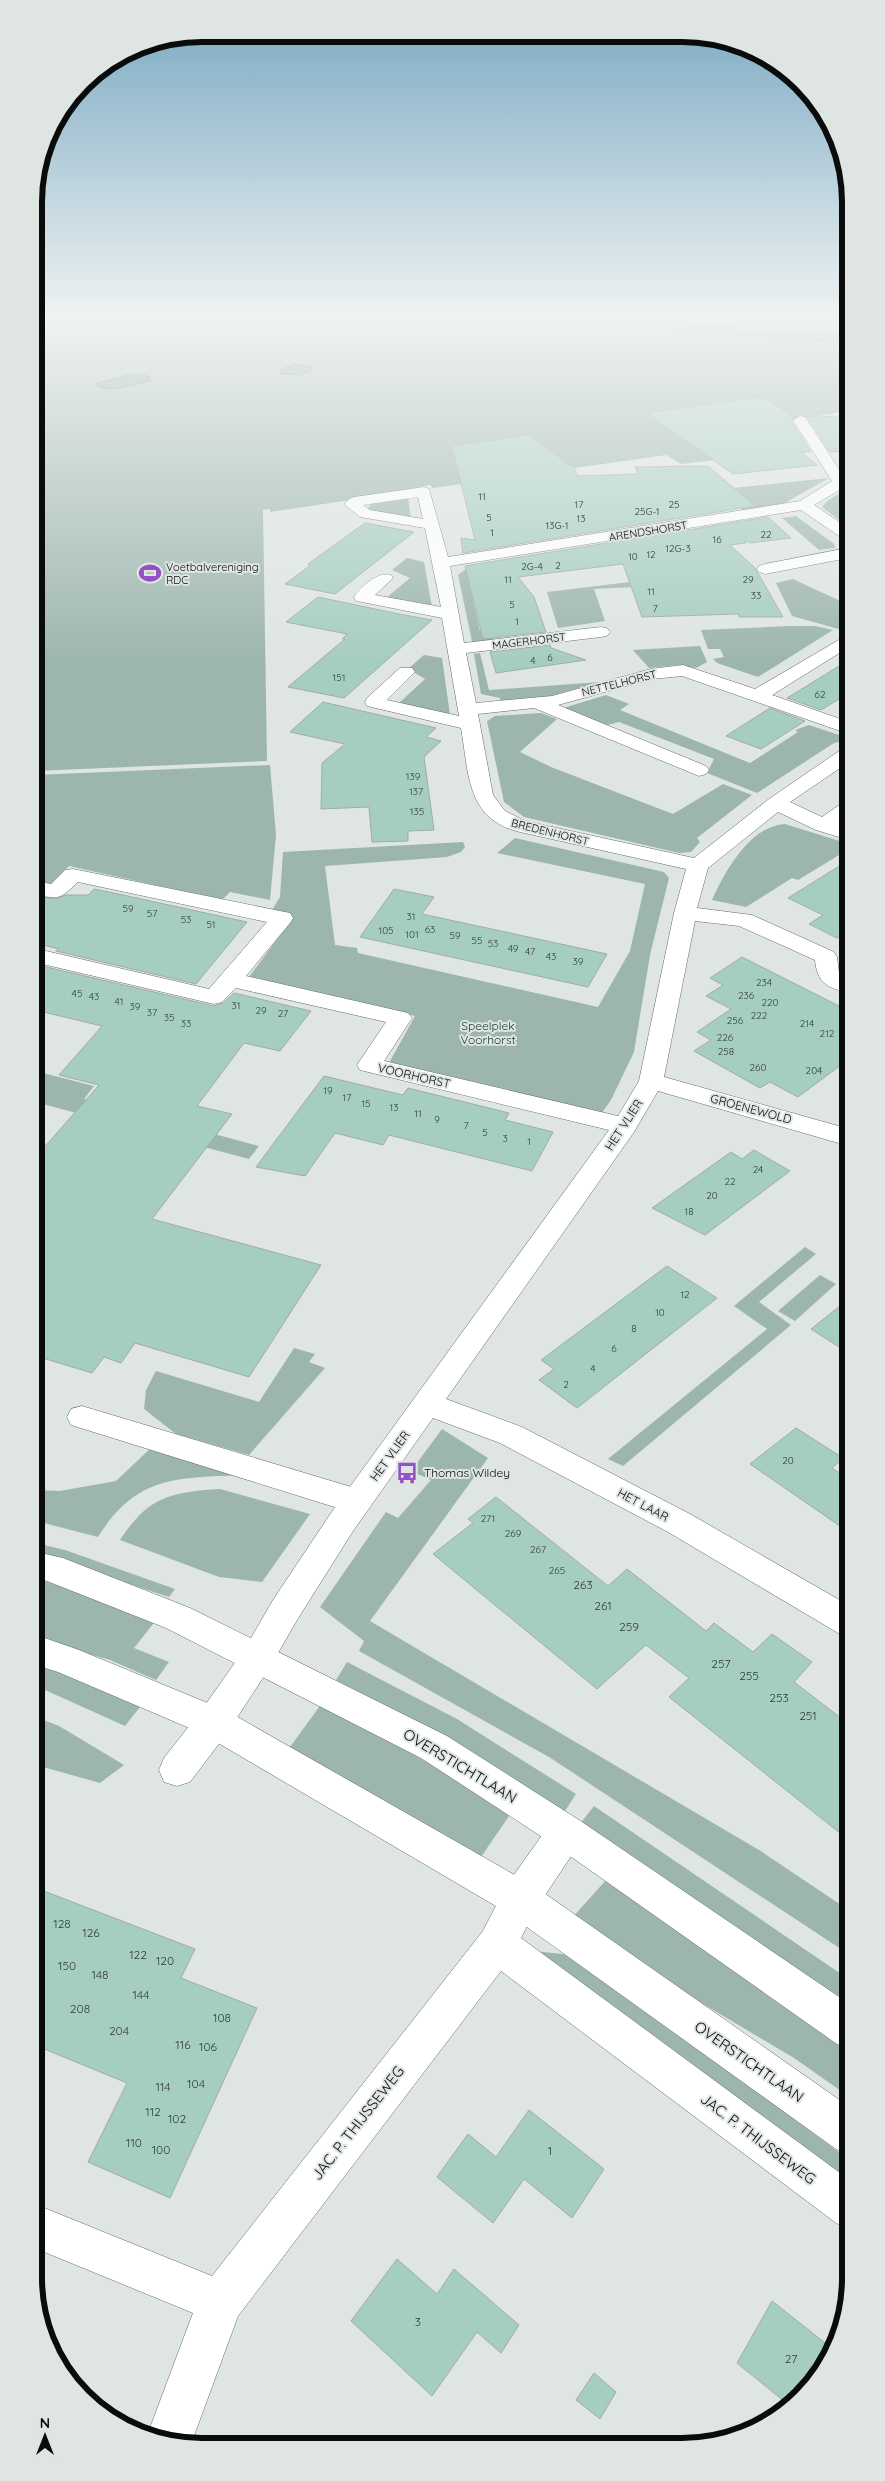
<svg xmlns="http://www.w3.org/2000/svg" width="885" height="2481" font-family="Quicksand,sans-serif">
	<rect width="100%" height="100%" fill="#dee5e2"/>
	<g fill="#9db6ad" fill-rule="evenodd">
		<path d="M 34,315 L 478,315 L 848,343 L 848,411 L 776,423 L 793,451 L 681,464 L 666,455 L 433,488 L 430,485 L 409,489 L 411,491 L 270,512 L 270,509 L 263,510 L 267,761 L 35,771 ZM 128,375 L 149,377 L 150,380 L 113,388 L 96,384 Z"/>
		<path d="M 574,315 L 848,315 L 848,336 Z"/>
		<path d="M 685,466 L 714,490 L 829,478 L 783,504 L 743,510 L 676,467 Z"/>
		<path d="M 848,488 L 848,527 L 822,507 L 827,501 Z"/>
		<path d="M 408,497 L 411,519 L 368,511 L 369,506 L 372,503 Z"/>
		<path d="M 796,516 L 834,544 L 835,548 L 819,550 L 782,518 Z"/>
		<path d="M 407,558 L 424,562 L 432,607 L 386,598 L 410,578 L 392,570 Z"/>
		<path d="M 466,569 L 480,631 L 546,628 L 494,636 L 493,643 L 473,646 L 458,575 Z"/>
		<path d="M 671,577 L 675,585 L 594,589 L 605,621 L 558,628 L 547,592 Z"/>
		<path d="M 793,579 L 849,605 L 849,632 L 792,616 L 776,583 Z"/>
		<path d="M 790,626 L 815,626 L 833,630 L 758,677 L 717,663 L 713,659 L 724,657 L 720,649 L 708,649 L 701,630 Z"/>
		<path d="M 700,646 L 707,662 L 696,668 L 678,665 L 649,668 L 633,650 Z"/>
		<path d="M 480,653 L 489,690 L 600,682 L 540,699 L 500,702 L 500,698 L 481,694 L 474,654 Z"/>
		<path d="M 424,655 L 442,658 L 450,715 L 399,703 L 425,679 L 408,669 Z"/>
		<path d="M 606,695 L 629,704 L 620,710 L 750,763 L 798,732 L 795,730 L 809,725 L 842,736 L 843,741 L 834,743 L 757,793 L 707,773 L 714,759 L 619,722 L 604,726 L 560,709 Z"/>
		<path d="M 541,713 L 557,719 L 520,752 L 551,767 L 673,814 L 723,784 L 752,795 L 697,838 L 700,842 L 691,852 L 679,853 L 524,817 L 504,802 L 487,721 L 495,716 Z"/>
		<path d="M 270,765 L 276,835 L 270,900 L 230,892 L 222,900 L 69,866 L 50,885 L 35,882 L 35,775 Z"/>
		<path d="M 785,824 L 849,844 L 849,849 L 798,880 L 792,878 L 746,907 L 712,900 C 725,871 750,826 785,824 Z"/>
		<path d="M 515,838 L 664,872 L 669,878 L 650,955 L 634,1052 L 611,1100 L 601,1114 L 389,1063 L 415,1016 L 249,977 L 293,918 L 272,910 L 280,897 L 283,852 L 463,842 L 465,847 L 461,852 L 447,857 L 325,866 L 335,945 L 357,948 L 358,953 L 598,1007 L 630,951 L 645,884 L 497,853 Z"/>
		<path d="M 35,1071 L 94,1086 L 84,1099 L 259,1146 L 249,1159 L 35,1102 Z"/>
		<path d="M 805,1247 L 816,1254 L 759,1302 L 791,1325 L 623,1466 L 608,1459 L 767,1329 L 734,1306 Z"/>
		<path d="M 820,1275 L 836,1284 L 795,1321 L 778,1311 Z"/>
		<path d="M 294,1348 L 315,1354 L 309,1362 L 325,1368 L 249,1455 L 176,1434 L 144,1409 L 146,1390 L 156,1371 L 259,1402 Z"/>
		<path d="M 442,1429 L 488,1458 L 370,1621 L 759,1850 L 850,1911 L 850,1955 L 549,1757 L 359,1651 L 364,1641 L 320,1607 L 386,1512 L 398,1518 L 431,1480 L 411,1471 Z"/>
		<path d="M 154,1445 L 246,1475 C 179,1478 137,1474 98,1537 L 36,1521 L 36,1490 L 60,1491 L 116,1481 Z"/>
		<path d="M 220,1489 L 310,1514 L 262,1582 L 219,1577 L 120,1540 C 148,1497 170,1492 220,1489 Z"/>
		<path d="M 36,1543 L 65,1550 L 175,1589 L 169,1597 L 59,1561 L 36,1556 Z"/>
		<path d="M 36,1578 L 157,1619 L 134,1648 L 169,1662 L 156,1680 L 110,1660 L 36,1639 Z"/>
		<path d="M 36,1662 L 143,1703 L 125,1726 L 36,1686 Z"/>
		<path d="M 347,1662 L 457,1719 L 576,1794 L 563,1814 L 440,1734 L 336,1680 Z"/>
		<path d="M 322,1703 L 464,1783 L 511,1813 L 481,1857 L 290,1747 Z"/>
		<path d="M 36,1717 L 59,1726 L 124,1765 L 100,1783 L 36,1765 Z"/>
		<path d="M 594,1806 L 850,1980 L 851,2009 L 580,1824 Z"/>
		<path d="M 607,1879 L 851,2049 L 851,2098 L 794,2058 L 656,1976 L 572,1918 Z"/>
		<path d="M 534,1951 L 571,1955 L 851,2161 L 851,2187 Z"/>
	</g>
	<g fill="#71978a" stroke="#526d64">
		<path d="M 478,315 L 574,315 L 848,336 L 848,343 Z"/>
		<path d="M 297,364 L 311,367 L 313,370 L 300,375 L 281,374 L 281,369 Z"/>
		<path d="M 141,374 L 149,377 L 150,381 C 135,383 108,395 95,384 L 128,375 Z"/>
	</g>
	<g fill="#a6cebf" stroke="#a3aaa7">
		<path d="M 762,397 L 794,417 L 791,421 L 811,452 L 801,452 L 817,465 L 733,474 L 647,413 Z"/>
		<path d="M 848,416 L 848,451 L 830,452 L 807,417 Z"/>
		<path d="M 529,435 L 574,468 L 578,476 L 638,474 L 635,467 L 708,466 L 755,506 L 463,553 L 461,538 L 475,540 L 452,446 Z"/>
		<path d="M 768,517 L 791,538 L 750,543 L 745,540 L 746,543 L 730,545 L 755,568 L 783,617 L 739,617 L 738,614 L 642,617 L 623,564 L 518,577 L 534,597 L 546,632 L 483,639 L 465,566 Z"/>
		<path d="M 365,523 L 414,532 L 335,594 L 285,584 L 311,565 L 308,564 Z"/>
		<path d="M 318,597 L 399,614 L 432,620 L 344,698 L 288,687 L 345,639 L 342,639 L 347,634 L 286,622 Z"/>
		<path d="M 550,645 L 551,648 L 586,660 L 496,673 L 490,652 Z"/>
		<path d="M 849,660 L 849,693 L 821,710 L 787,698 Z"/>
		<path d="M 323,702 L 436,728 L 426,737 L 441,741 L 424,757 L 434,830 L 408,831 L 408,841 L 372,842 L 369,807 L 321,809 L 322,763 L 345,744 L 290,732 Z"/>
		<path d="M 770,708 L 805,721 L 761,749 L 726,736 Z"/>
		<path d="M 849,860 L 849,930 L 837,938 L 809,924 L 823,915 L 788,898 Z"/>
		<path d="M 94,889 L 123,895 L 247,922 L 196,984 L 56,951 L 59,949 L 35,943 L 35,896 L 55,899 L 66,895 L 88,895 Z"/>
		<path d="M 394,889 L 434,897 L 422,914 L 607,954 L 588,987 L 360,937 Z"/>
		<path d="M 742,957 L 849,1011 L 849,1059 L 798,1097 L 770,1082 L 760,1088 L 694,1051 L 711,1040 L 697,1032 L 731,1009 L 706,996 L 723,985 L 710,978 Z"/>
		<path d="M 42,966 L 214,1006 L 223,1003 L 234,993 L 311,1011 L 280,1051 L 244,1043 L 197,1106 L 232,1114 L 152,1219 L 321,1265 L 249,1377 L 135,1343 L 121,1363 L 104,1357 L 92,1373 L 36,1356 L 35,1158 L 99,1085 L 59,1075 L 102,1026 L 35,1010 L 35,974 Z"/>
		<path d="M 324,1076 L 403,1095 L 408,1088 L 509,1113 L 505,1120 L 553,1132 L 532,1171 L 389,1135 L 383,1145 L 335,1133 L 305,1176 L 256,1167 Z"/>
		<path d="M 754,1150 L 790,1171 L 705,1235 L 652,1208 L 731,1152 L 742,1159 Z"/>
		<path d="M 667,1266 L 717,1298 L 577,1408 L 539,1380 L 554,1369 L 541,1360 Z"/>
		<path d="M 850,1298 L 850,1354 L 811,1329 Z"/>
		<path d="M 796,1428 L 843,1458 L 832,1468 L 850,1480 L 850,1533 L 750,1464 Z"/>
		<path d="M 496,1497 L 608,1586 L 627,1569 L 706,1631 L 714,1623 L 753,1652 L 772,1634 L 812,1662 L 794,1682 L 850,1725 L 850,1841 L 669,1697 L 689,1678 L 646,1645 L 597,1689 L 433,1554 L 473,1523 L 468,1519 Z"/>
		<path d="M 36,1888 L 195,1949 L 181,1978 L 257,2008 L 170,2198 L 88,2162 L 127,2083 L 37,2046 Z"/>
		<path d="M 529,2110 L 604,2169 L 572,2218 L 524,2179 L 493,2223 L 437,2177 L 468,2134 L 496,2157 Z"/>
		<path d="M 397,2259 L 437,2294 L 454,2269 L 519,2325 L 501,2353 L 477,2332 L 432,2396 L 351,2321 Z"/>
		<path d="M 772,2301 L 834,2350 L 810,2390 L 790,2406 L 737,2363 Z"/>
		<path d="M 594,2373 L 616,2392 L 600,2419 L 576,2400 Z"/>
	</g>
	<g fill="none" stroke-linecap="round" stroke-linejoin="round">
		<g stroke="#656b69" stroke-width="1">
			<path id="pedestrian" d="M 82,1406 L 368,1492 L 373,1501 L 368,1510 L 357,1514 L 71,1425 L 67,1417 L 71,1409 Z"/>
		</g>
		<g stroke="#656b69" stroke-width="1">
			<g id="minor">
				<path d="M 800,416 L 805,417 L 844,477 L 848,477 L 848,485 L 814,505 L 848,528 L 848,540 L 842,538 L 801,510 L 450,566 L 464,643 L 601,627 L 607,628 L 610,632 L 607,636 L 601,637 L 466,653 L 476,703 L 552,696 L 651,669 L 683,665 L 755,689 L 849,634 L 849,647 L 772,695 L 849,722 L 849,734 L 682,676 L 652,679 L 558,705 L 706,766 L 709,770 L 706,774 L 699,776 L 534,708 L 478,714 L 493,795 L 505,811 L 525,821 L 694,858 L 769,799 L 842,749 L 849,747 L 849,762 L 790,802 L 822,817 L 842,803 L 849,801 L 849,817 L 839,824 L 849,827 L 849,840 L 816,830 L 778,812 L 708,868 L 697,908 L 752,915 L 834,952 L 837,957 L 839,972 L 849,977 L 849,993 C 828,988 817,983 815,960 L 739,926 L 695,921 L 664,1077 L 849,1129 L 849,1146 L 658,1091 L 634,1132 L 446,1399 L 522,1427 L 690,1514 L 850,1606 L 850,1637 L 838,1633 L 668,1532 L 500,1443 L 433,1418 L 353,1531 L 297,1620 L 270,1667 L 227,1733 L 190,1782 L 177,1786 L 164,1782 L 159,1770 L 164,1758 L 201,1711 L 246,1647 L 273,1600 L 331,1513 L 609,1130 L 360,1070 L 357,1065 L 386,1022 L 236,988 L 222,1002 L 214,1004 L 38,963 L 35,957 L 38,953 L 46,951 L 209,989 L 267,922 L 78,882 C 60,899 59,900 35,894 L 35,881 L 51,884 L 65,870 L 73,869 L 290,913 L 293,918 L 290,923 L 246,976 L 408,1013 L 412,1018 L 384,1061 L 618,1116 L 639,1081 L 674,913 L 686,869 L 520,832 C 466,819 469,774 461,728 L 367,706 L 365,702 L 367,698 L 400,668 L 412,668 L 415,672 L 387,700 L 459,716 L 442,618 L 362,602 L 356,601 L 354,597 C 361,587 378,571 391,575 L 393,578 L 375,595 L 441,607 L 425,528 L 360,517 L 344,504 L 349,499 L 354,497 L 424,487 L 429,489 L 448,557 L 800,501 L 832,481 L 793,420 ZM 418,497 L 423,519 L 370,510 L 363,505 Z"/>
				<path d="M 848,548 L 848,558 L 765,574 L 759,572 L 757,569 L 759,566 L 765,564 Z"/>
				<path d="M 566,1815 L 579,1820 L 585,1832 L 579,1844 L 534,1912 L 521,1938 L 851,2181 L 851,2230 L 836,2223 L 501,1971 L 238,2316 L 191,2444 L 170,2444 L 147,2436 L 193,2313 L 37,2249 L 37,2205 L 212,2276 L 483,1931 L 506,1886 L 553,1820 Z"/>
			</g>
		</g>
		<g stroke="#656b69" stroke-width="1">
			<g id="primary">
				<path d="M 36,1552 L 63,1558 L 190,1608 L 447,1736 L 579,1820 L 851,2005 L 851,2050 L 837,2044 L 553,1844 L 421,1758 L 166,1628 L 47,1581 L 36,1578 Z"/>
				<path d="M 36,1635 L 79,1650 L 227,1711 L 534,1886 L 851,2108 L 851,2155 L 836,2149 L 506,1912 L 201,1733 L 58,1672 L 36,1665 Z"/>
			</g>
		</g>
		<use href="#pedestrian" fill="#fff" fill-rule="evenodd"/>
		<use href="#minor" fill="#fff" fill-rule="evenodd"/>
		<use href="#primary" fill="#fff" fill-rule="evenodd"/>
	</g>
	<linearGradient id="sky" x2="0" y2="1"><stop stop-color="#78a8c2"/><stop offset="0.48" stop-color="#f0f3f2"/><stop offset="1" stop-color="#f0f3f2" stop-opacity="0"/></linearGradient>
	<rect width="885" height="662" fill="url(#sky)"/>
	<defs>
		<g id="stadium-bare" transform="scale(1.725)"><path d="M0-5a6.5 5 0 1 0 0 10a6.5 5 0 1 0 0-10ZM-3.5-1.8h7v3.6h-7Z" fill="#9551c5" stroke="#dee5e2" stroke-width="2.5" paint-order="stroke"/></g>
		<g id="bus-bare" transform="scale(1.725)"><path d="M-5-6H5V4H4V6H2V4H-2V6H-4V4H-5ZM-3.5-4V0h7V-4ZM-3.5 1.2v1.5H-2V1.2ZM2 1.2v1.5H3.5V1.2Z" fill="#9551c5" stroke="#dee5e2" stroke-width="2.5" paint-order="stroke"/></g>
	</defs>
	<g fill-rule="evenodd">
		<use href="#stadium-bare" x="150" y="573"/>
		<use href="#bus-bare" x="407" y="1473"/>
	</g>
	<g text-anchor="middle" stroke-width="4" stroke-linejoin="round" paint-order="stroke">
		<g font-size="10" fill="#313c38">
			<text x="482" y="500">11</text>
			<text x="579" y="508">17</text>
			<text x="674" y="508">25</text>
			<text x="647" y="515">25G-1</text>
			<text x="489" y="521">5</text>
			<text x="581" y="522">13</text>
			<text x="557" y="529">13G-1</text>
			<text x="492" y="536">1</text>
			<text x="766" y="538">22</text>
			<text x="717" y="543">16</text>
			<text x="678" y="552">12G-3</text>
			<text x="651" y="558">12</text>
			<text x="633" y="560">10</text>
			<text x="558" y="569">2</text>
			<text x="532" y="570">2G-4</text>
			<text x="508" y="583">11</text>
			<text x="748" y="583">29</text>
			<text x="651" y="595">11</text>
			<text x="756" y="599">33</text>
			<text x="512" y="608">5</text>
			<text x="655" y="612">7</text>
			<text x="517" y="625">1</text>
			<text x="550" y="661">6</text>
			<text x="533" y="664">4</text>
			<text x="339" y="681">151</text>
			<text x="820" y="698">62</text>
			<text x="413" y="780">139</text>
			<text x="416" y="795">137</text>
			<text x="417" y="815">135</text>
			<text x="128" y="912">59</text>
			<text x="152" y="917">57</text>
			<text x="411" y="920">31</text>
			<text x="186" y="923">53</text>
			<text x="211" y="928">51</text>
			<text x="430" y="933">63</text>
			<text x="386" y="934">105</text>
			<text x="412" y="938">101</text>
			<text x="455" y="939">59</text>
			<text x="477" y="944">55</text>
			<text x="493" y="947">53</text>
			<text x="513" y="952">49</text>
			<text x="530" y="955">47</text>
			<text x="551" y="960">43</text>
			<text x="578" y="965">39</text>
			<text x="764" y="986">234</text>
			<text x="77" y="997">45</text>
			<text x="746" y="999">236</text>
			<text x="94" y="1000">43</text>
			<text x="119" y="1005">41</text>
			<text x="770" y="1006">220</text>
			<text x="236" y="1009">31</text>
			<text x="135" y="1010">39</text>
			<text x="261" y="1014">29</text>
			<text x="152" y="1016">37</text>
			<text x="283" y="1017">27</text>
			<text x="759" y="1019">222</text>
			<text x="169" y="1021">35</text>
			<text x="735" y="1024">256</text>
			<text x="186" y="1027">33</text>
			<text x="807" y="1027">214</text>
			<text x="827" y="1037">212</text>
			<text x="725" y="1041">226</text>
			<text x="726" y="1055">258</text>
			<text x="758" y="1071">260</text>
			<text x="814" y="1074">204</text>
			<text x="328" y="1094">19</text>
			<text x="347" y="1101">17</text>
			<text x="366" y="1107">15</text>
			<text x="394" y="1111">13</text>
			<text x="418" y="1117">11</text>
			<text x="437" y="1123">9</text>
			<text x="466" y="1129">7</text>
			<text x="485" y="1136">5</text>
			<text x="505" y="1142">3</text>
			<text x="529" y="1145">1</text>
			<text x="758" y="1173">24</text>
			<text x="730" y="1185">22</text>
			<text x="712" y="1199">20</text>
			<text x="689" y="1215">18</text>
			<text x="685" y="1298">12</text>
			<text x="660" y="1316">10</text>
			<text x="634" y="1332">8</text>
			<text x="614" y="1352">6</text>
			<text x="593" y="1372">4</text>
			<text x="566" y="1388">2</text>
			<text x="788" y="1464">20</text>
			<text x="488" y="1522">271</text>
			<text x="513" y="1537">269</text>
			<text x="538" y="1553">267</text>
			<text x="557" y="1574">265</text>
		</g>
		<g font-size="11" fill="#0a0c0b" stroke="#dee5e2">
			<text transform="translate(648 531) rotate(-9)" y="4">ARENDSHORST</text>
			<text transform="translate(529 641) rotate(-7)" y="4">MAGERHORST</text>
			<text transform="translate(619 683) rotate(-14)" y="4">NETTELHORST</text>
			<text transform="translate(550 832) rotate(14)" y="4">BREDENHORST</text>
		</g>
		<g font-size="11" fill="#0a0c0b" stroke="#dee5e2" text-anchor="start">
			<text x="166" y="571">Voetbalvereniging<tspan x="166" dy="13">RDC</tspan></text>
		</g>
		<g font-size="12" fill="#0f3429" stroke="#dee5e2">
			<text x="488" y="1030">Speelplek<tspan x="488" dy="14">Voorhorst</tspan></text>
		</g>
		<g font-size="12" fill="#0a0c0b" stroke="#dee5e2">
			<text transform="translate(414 1076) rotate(13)" y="4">VOORHORST</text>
			<text transform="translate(751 1109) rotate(15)" y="4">GROENEWOLD</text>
			<text transform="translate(624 1125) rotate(-57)" y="4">HET VLIER</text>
			<text transform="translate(390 1456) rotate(-54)" y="4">HET VLIER</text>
			<text transform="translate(643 1505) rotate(28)" y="4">HET LAAR</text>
		</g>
		<g font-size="12" fill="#0a0c0b" stroke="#dee5e2" text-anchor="start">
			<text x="424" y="1477">Thomas Wildey</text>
		</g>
		<g font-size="12" fill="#313c38">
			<text x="583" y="1589">263</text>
			<text x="603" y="1610">261</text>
			<text x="629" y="1631">259</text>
			<text x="721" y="1668">257</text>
			<text x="749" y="1680">255</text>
			<text x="779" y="1702">253</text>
			<text x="808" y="1720">251</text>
			<text x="62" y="1928">128</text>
			<text x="91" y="1937">126</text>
			<text x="138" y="1959">122</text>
			<text x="165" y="1965">120</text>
			<text x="67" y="1970">150</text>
			<text x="100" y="1979">148</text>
			<text x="141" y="1999">144</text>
			<text x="80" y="2013">208</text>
			<text x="222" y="2022">108</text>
			<text x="119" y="2035">204</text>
			<text x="183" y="2049">116</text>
			<text x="208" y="2051">106</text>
			<text x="196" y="2088">104</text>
			<text x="163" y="2091">114</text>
			<text x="153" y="2116">112</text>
			<text x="177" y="2123">102</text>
			<text x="134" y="2147">110</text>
			<text x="161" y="2154">100</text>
			<text x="550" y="2155">1</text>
			<text x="418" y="2326">3</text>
			<text x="791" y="2363">27</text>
		</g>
		<g font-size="15" fill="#0a0c0b" stroke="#dee5e2">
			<text transform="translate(460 1766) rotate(31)" y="5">OVERSTICHTLAAN</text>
			<text transform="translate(749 2062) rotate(35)" y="5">OVERSTICHTLAAN</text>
			<text transform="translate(358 2123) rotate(-52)" y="5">JAC. P. THIJSSEWEG</text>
			<text transform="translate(758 2139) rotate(37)" y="5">JAC. P. THIJSSEWEG</text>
		</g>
	</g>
	<path d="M0 0H885V2481H0ZM202 42H682A160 160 0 0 1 842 202V2278A160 160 0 0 1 682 2438H202A160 160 0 0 1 42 2278V202A160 160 0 0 1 202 42Z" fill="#dee5e2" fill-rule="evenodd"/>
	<path fill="none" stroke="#0a0c0b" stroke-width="6" d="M202 42H682A160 160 0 0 1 842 202V2278A160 160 0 0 1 682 2438H202A160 160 0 0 1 42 2278V202A160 160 0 0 1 202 42Z"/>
	<g transform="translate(45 2436)" stroke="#dee5e2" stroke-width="4" paint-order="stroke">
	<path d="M0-4L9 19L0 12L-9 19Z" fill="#0a0c0b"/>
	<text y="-8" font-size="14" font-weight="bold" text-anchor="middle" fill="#0a0c0b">N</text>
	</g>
</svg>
